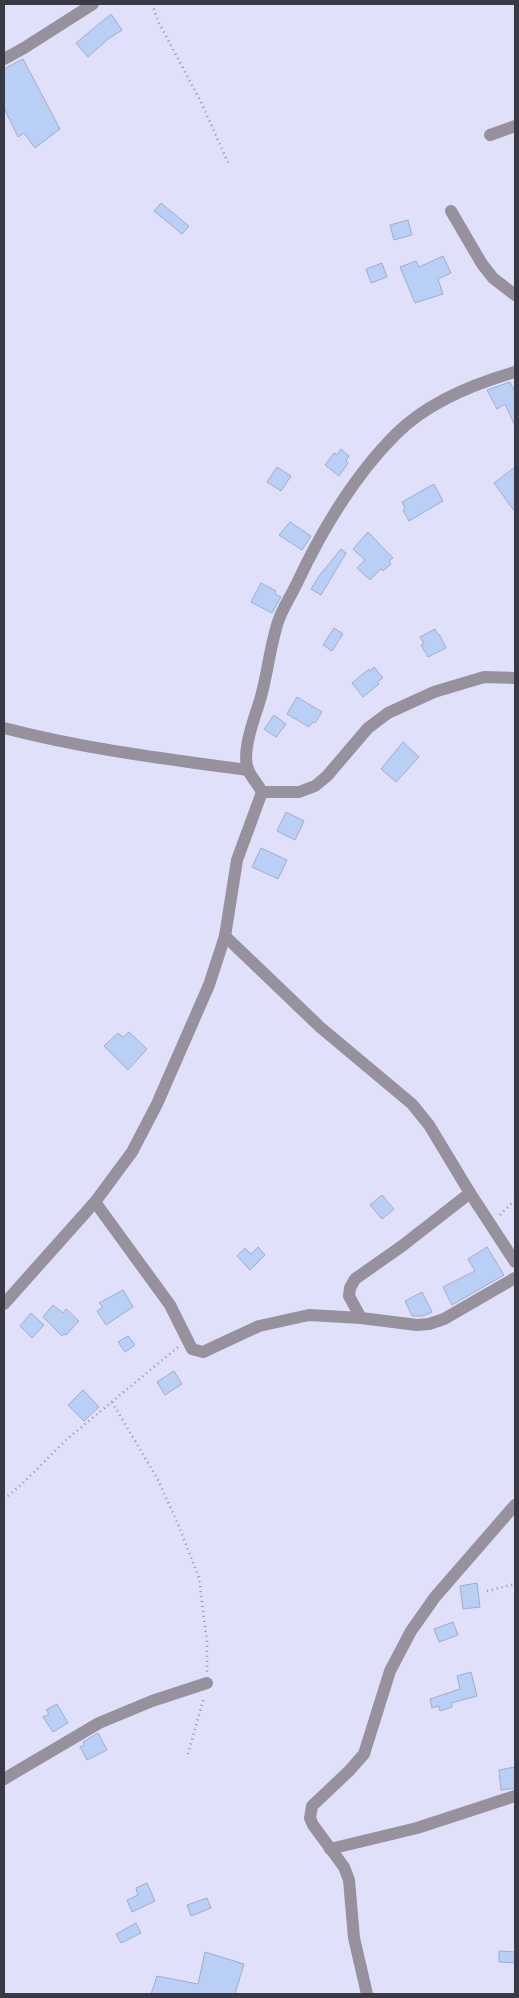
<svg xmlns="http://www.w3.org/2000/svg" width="519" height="1998" font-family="Commissioner,sans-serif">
	<rect width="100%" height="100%" fill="#e0e0fb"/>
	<g fill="#b9cff5" stroke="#9eaecc">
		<path d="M 111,14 L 122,30 L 108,39 L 88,57 L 76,43 Z"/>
		<path d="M 23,59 L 60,129 L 35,148 L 24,133 L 18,137 L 4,108 L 4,69 Z"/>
		<path d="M 161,203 L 189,226 L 182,234 L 154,211 Z"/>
		<path d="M 408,220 L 412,235 L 394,240 L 390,225 Z"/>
		<path d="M 443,256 L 451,273 L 438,279 L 443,294 L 415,303 L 400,267 L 416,261 L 419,267 Z"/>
		<path d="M 382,263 L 387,277 L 371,283 L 366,269 Z"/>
		<path d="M 510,382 L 515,392 L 515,426 L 505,404 L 497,409 L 487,390 Z"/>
		<path d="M 341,449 L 349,456 L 346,461 L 348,463 L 339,476 L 325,465 L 334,453 L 337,455 Z"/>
		<path d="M 277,467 L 291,476 L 281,491 L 267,482 Z"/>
		<path d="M 515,467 L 515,512 L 494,483 Z"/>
		<path d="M 434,484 L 443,501 L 409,521 L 403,510 L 405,508 L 402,502 Z"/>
		<path d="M 290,522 L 311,536 L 302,550 L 279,535 Z"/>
		<path d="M 368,532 L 393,558 L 389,561 L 391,564 L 383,571 L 381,569 L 370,580 L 357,568 L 365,560 L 353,549 Z"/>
		<path d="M 341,549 L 346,553 L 321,595 L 311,589 L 319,576 Z"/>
		<path d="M 261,583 L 276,591 L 275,594 L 281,597 L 272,613 L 251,602 Z"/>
		<path d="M 334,628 L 343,634 L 332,651 L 323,645 Z"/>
		<path d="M 435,629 L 438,635 L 439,634 L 446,648 L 428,657 L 421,645 L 424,644 L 420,637 Z"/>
		<path d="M 374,667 L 383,678 L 377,682 L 379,684 L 363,697 L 352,683 L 369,669 L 370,671 Z"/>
		<path d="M 297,697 L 322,712 L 315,723 L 313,722 L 309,727 L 287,714 Z"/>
		<path d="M 274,715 L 286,724 L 276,737 L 264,729 Z"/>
		<path d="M 403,742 L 419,757 L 396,782 L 381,769 Z"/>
		<path d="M 286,812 L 304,821 L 295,840 L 277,831 Z"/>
		<path d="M 261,848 L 287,860 L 278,879 L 252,867 Z"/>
		<path d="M 129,1032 L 147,1049 L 128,1070 L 104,1046 L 118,1033 L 123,1037 Z"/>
		<path d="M 382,1195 L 394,1209 L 382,1219 L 370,1205 Z"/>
		<path d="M 258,1247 L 265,1255 L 250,1270 L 237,1256 L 245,1248 L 251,1254 Z"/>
		<path d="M 487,1247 L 504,1275 L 452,1305 L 443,1287 L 475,1271 L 468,1259 Z"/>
		<path d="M 123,1290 L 133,1307 L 106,1325 L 97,1311 L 103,1307 L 99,1303 Z"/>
		<path d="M 422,1292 L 432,1312 L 423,1316 L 412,1316 L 405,1301 Z"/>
		<path d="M 53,1305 L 63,1313 L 66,1309 L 79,1321 L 66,1335 L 64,1334 L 62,1336 L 43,1317 Z"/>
		<path d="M 31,1313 L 44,1325 L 32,1338 L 20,1326 Z"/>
		<path d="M 128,1336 L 135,1345 L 125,1352 L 118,1342 Z"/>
		<path d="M 174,1371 L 182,1384 L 165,1395 L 157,1382 Z"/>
		<path d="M 83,1390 L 99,1407 L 84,1421 L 68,1405 Z"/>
		<path d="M 477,1583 L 480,1607 L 463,1609 L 460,1586 Z"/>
		<path d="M 453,1622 L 458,1635 L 439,1642 L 434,1629 Z"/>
		<path d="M 471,1672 L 477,1696 L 451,1703 L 452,1707 L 440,1711 L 439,1706 L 432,1708 L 430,1699 L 460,1689 L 457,1676 Z"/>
		<path d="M 57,1704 L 68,1723 L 53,1732 L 43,1717 L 49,1714 L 46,1710 Z"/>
		<path d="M 98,1733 L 107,1750 L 87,1760 L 80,1747 L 84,1745 L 83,1742 Z"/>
		<path d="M 515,1767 L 515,1788 L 501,1790 L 499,1770 Z"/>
		<path d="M 147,1883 L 155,1901 L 132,1912 L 127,1900 L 138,1895 L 136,1888 Z"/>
		<path d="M 207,1898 L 211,1908 L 191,1916 L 187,1905 Z"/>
		<path d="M 136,1923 L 141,1933 L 121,1943 L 116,1934 Z"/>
		<path d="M 499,1951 L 515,1952 L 515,1963 L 499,1962 Z"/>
		<path d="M 205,1952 L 244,1964 L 235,1994 L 151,1994 L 157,1976 L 198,1984 Z"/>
	</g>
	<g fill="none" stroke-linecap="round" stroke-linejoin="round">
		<g stroke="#9292a7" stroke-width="2.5" stroke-dasharray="1 4" stroke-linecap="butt">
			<path d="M 152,4 L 159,23 L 201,102 L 229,165"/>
			<path d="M 500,1215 L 515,1200"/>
			<path d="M 112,1402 L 157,1478 L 178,1524 L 199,1578 L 207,1642 L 207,1672"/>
			<path d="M 4,1499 L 21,1485 L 67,1439 L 178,1347"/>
			<path d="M 487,1591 L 515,1584"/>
			<path d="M 188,1754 L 204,1697"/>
		</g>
		<g stroke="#97909d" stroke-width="12">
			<path d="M 4,59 L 24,48 L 93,4"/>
			<path d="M 490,135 L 515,126"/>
			<path d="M 451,211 L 482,264 L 493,278 L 515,295"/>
			<path d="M 4,728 C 84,749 166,759 248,770"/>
			<path d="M 262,792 L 299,792 L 315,786 L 327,776 L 368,728 L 388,713 L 434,692 L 484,677 L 515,678"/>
			<path d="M 225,936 L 320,1027 L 412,1104 L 429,1125 L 470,1193 L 515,1262"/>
			<path d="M 95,1202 L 170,1305 L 192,1349 L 203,1352 L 259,1326 L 309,1315 L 361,1318 L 417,1325 L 429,1324 L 444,1319 L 515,1278"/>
			<path d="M 4,1304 L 95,1202 L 132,1152 L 157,1104 L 209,985 L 225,936 L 237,860 L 262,792 C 258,784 250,776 248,769 C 241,751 255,717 260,700 C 268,673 270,644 279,619 C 284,606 292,594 298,581 C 323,528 354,476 396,434 C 428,402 473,384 515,372"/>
			<path d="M 361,1318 L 349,1296 L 350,1288 L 355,1279 L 402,1246 L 470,1193"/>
			<path d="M 4,1779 L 99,1723 L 152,1701 L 207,1683"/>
			<path d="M 330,1849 L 417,1828 L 515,1796"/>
			<path d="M 367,1994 L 354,1938 L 349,1880 L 344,1867 L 313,1825 L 310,1818 L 312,1806 L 349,1771 L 364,1754 L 390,1671 L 411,1631 L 435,1597 L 515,1505"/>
		</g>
	</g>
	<rect width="519" height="1998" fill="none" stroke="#393946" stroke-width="10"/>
</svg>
